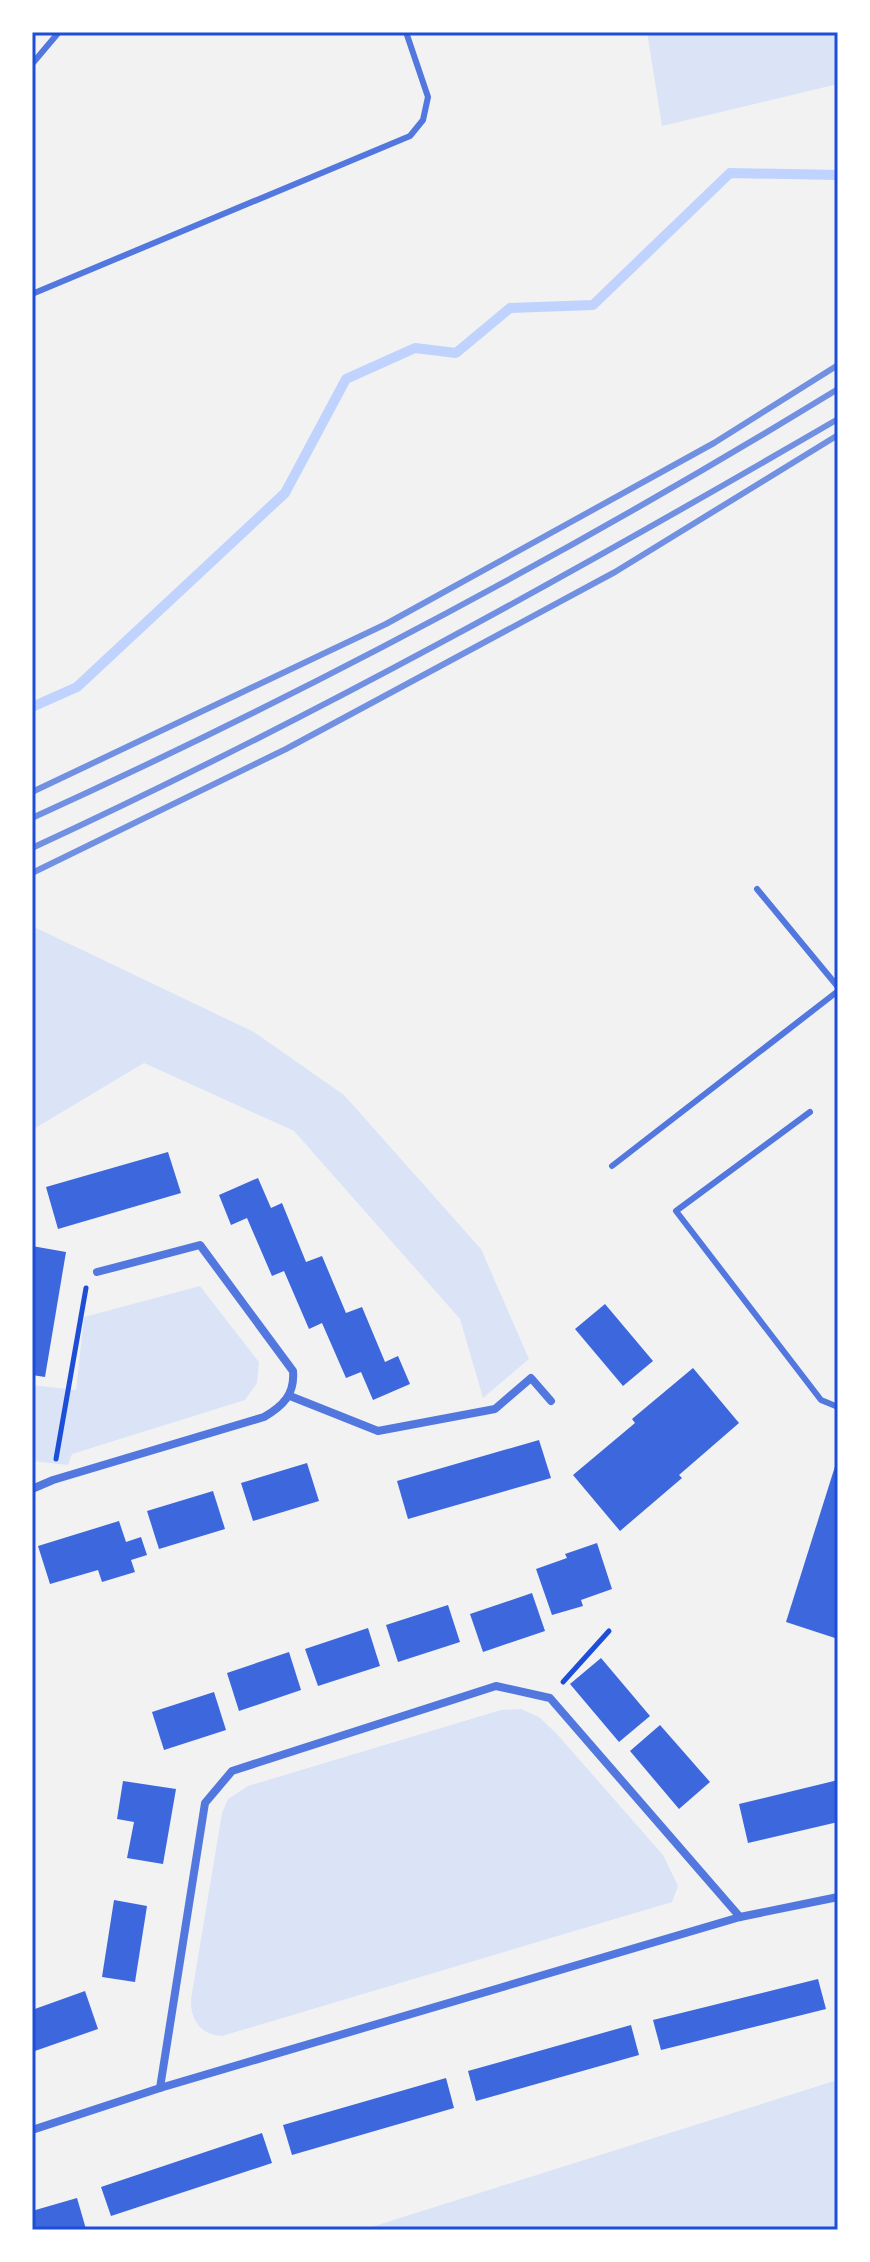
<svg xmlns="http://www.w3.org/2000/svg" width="870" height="2262" font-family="'Nunito Sans',sans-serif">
	<rect width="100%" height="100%" fill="#f2f2f2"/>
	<g fill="#dbe4f7">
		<path d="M 647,32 L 838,32 L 838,84 L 662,126 Z"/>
		<path d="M 32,926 L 254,1032 L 344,1095 L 481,1249 L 529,1359 L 483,1398 L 460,1319 L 294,1131 L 144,1063 L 32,1130 Z"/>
		<path d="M 200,1286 L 259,1362 L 257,1383 L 245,1400 L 72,1454 L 68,1465 L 32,1461 L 32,1385 L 76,1390 L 84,1317 Z"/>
		<path d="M 521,1709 L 539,1717 L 556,1733 L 663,1855 L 678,1886 L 672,1902 L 222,2036 C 200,2035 190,2019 191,1999 L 222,1813 L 228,1799 L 248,1786 L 501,1710 Z"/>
		<path d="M 838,2080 L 838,2230 L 362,2230 L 831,2082 Z"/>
	</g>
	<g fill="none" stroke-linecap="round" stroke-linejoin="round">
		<path stroke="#bfd3fe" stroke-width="10" d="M 32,707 L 77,687 L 285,493 L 346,379 L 415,348 L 456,353 L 510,308 L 593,305 L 730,173 L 838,175"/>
	</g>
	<g fill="#3d67dc">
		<path d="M 168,1152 L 181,1193 L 58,1229 L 46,1187 Z"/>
		<path d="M 258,1178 L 271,1208 L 282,1203 L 306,1262 L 322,1256 L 346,1313 L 362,1307 L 385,1362 L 398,1356 L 410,1384 L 373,1400 L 361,1372 L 346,1378 L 322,1323 L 309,1329 L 284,1271 L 272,1276 L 247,1218 L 231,1225 L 219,1195 Z"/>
		<path d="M 32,1246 L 66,1252 L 45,1377 L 32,1375 Z"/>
		<path d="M 605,1304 L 653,1361 L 623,1386 L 575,1329 Z"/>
		<path d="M 693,1368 L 739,1423 L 679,1475 L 682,1478 L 620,1531 L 573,1475 L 635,1423 L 632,1419 Z"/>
		<path d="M 539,1440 L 551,1478 L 408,1519 L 397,1481 Z"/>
		<path d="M 837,1460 L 838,1460 L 838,1639 L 786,1622 Z"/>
		<path d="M 307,1463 L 319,1501 L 253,1521 L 241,1483 Z"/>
		<path d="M 213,1491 L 225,1529 L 159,1549 L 147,1511 Z"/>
		<path d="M 119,1521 L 126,1542 L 141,1537 L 147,1555 L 131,1560 L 135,1572 L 102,1582 L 98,1570 L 50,1584 L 38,1546 Z"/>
		<path d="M 597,1543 L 612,1589 L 581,1600 L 583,1606 L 552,1615 L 536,1569 L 567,1558 L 565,1554 Z"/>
		<path d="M 532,1593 L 545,1631 L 483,1652 L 470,1614 Z"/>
		<path d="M 448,1605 L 460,1642 L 398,1662 L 386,1625 Z"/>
		<path d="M 368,1628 L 380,1666 L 318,1686 L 305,1649 Z"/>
		<path d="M 289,1652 L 301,1690 L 239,1711 L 227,1673 Z"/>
		<path d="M 601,1658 L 650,1716 L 619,1742 L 570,1684 Z"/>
		<path d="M 214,1692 L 226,1730 L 164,1750 L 152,1712 Z"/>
		<path d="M 660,1725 L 710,1782 L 679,1809 L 630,1751 Z"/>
		<path d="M 838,1780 L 838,1822 L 748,1843 L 739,1804 Z"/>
		<path d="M 123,1781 L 176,1789 L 163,1864 L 127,1858 L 134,1822 L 117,1819 Z"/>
		<path d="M 114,1900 L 147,1906 L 135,1982 L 102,1977 Z"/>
		<path d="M 818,1979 L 826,2009 L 661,2050 L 653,2020 Z"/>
		<path d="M 85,1991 L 98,2029 L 32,2052 L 32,2010 Z"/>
		<path d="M 631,2025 L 639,2055 L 476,2101 L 468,2071 Z"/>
		<path d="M 446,2078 L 454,2108 L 292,2155 L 283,2125 Z"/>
		<path d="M 262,2133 L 272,2163 L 111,2216 L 101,2187 Z"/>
		<path d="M 77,2198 L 86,2229 L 32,2230 L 32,2211 Z"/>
	</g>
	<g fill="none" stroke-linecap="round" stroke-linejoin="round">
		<g stroke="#1d4ed8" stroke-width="5">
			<path d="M 56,1459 L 86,1288"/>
			<path d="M 563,1682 L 609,1631"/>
		</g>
		<g stroke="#5277de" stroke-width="6">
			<path d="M 32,64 L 59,32"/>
			<path d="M 32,294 L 410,136 L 423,120 L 428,97 L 406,32"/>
			<path d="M 757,889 L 838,987"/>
			<path d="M 810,1112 L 676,1211 L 821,1400 L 838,1407"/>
			<path d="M 612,1166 L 838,991"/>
		</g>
		<g stroke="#5277de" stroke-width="8">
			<path d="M 290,1396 L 378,1431 L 495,1409 L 531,1378 L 551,1401"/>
			<path d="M 32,1489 L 53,1480 L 264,1417 C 283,1406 295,1394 293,1371 L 200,1245 L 97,1272"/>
			<path d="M 160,2088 L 205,1803 L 232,1771 L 496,1686 L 550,1698 L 740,1917"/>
			<path d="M 32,2130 L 160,2088 L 740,1917 L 838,1897"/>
		</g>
		<g stroke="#7290e2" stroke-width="6">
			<path d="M 32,792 L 386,624 L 714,443 L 838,365"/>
			<path d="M 32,818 C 309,692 578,548 838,389"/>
			<path d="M 32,848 C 309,720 575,572 838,419"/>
			<path d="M 32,873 L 286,749 L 615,572 L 838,435"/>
		</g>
	</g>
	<rect width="870" height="2262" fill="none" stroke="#ffffff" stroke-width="68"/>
	<rect x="34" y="34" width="802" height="2194" fill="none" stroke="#1d4ed8" stroke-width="3"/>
</svg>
